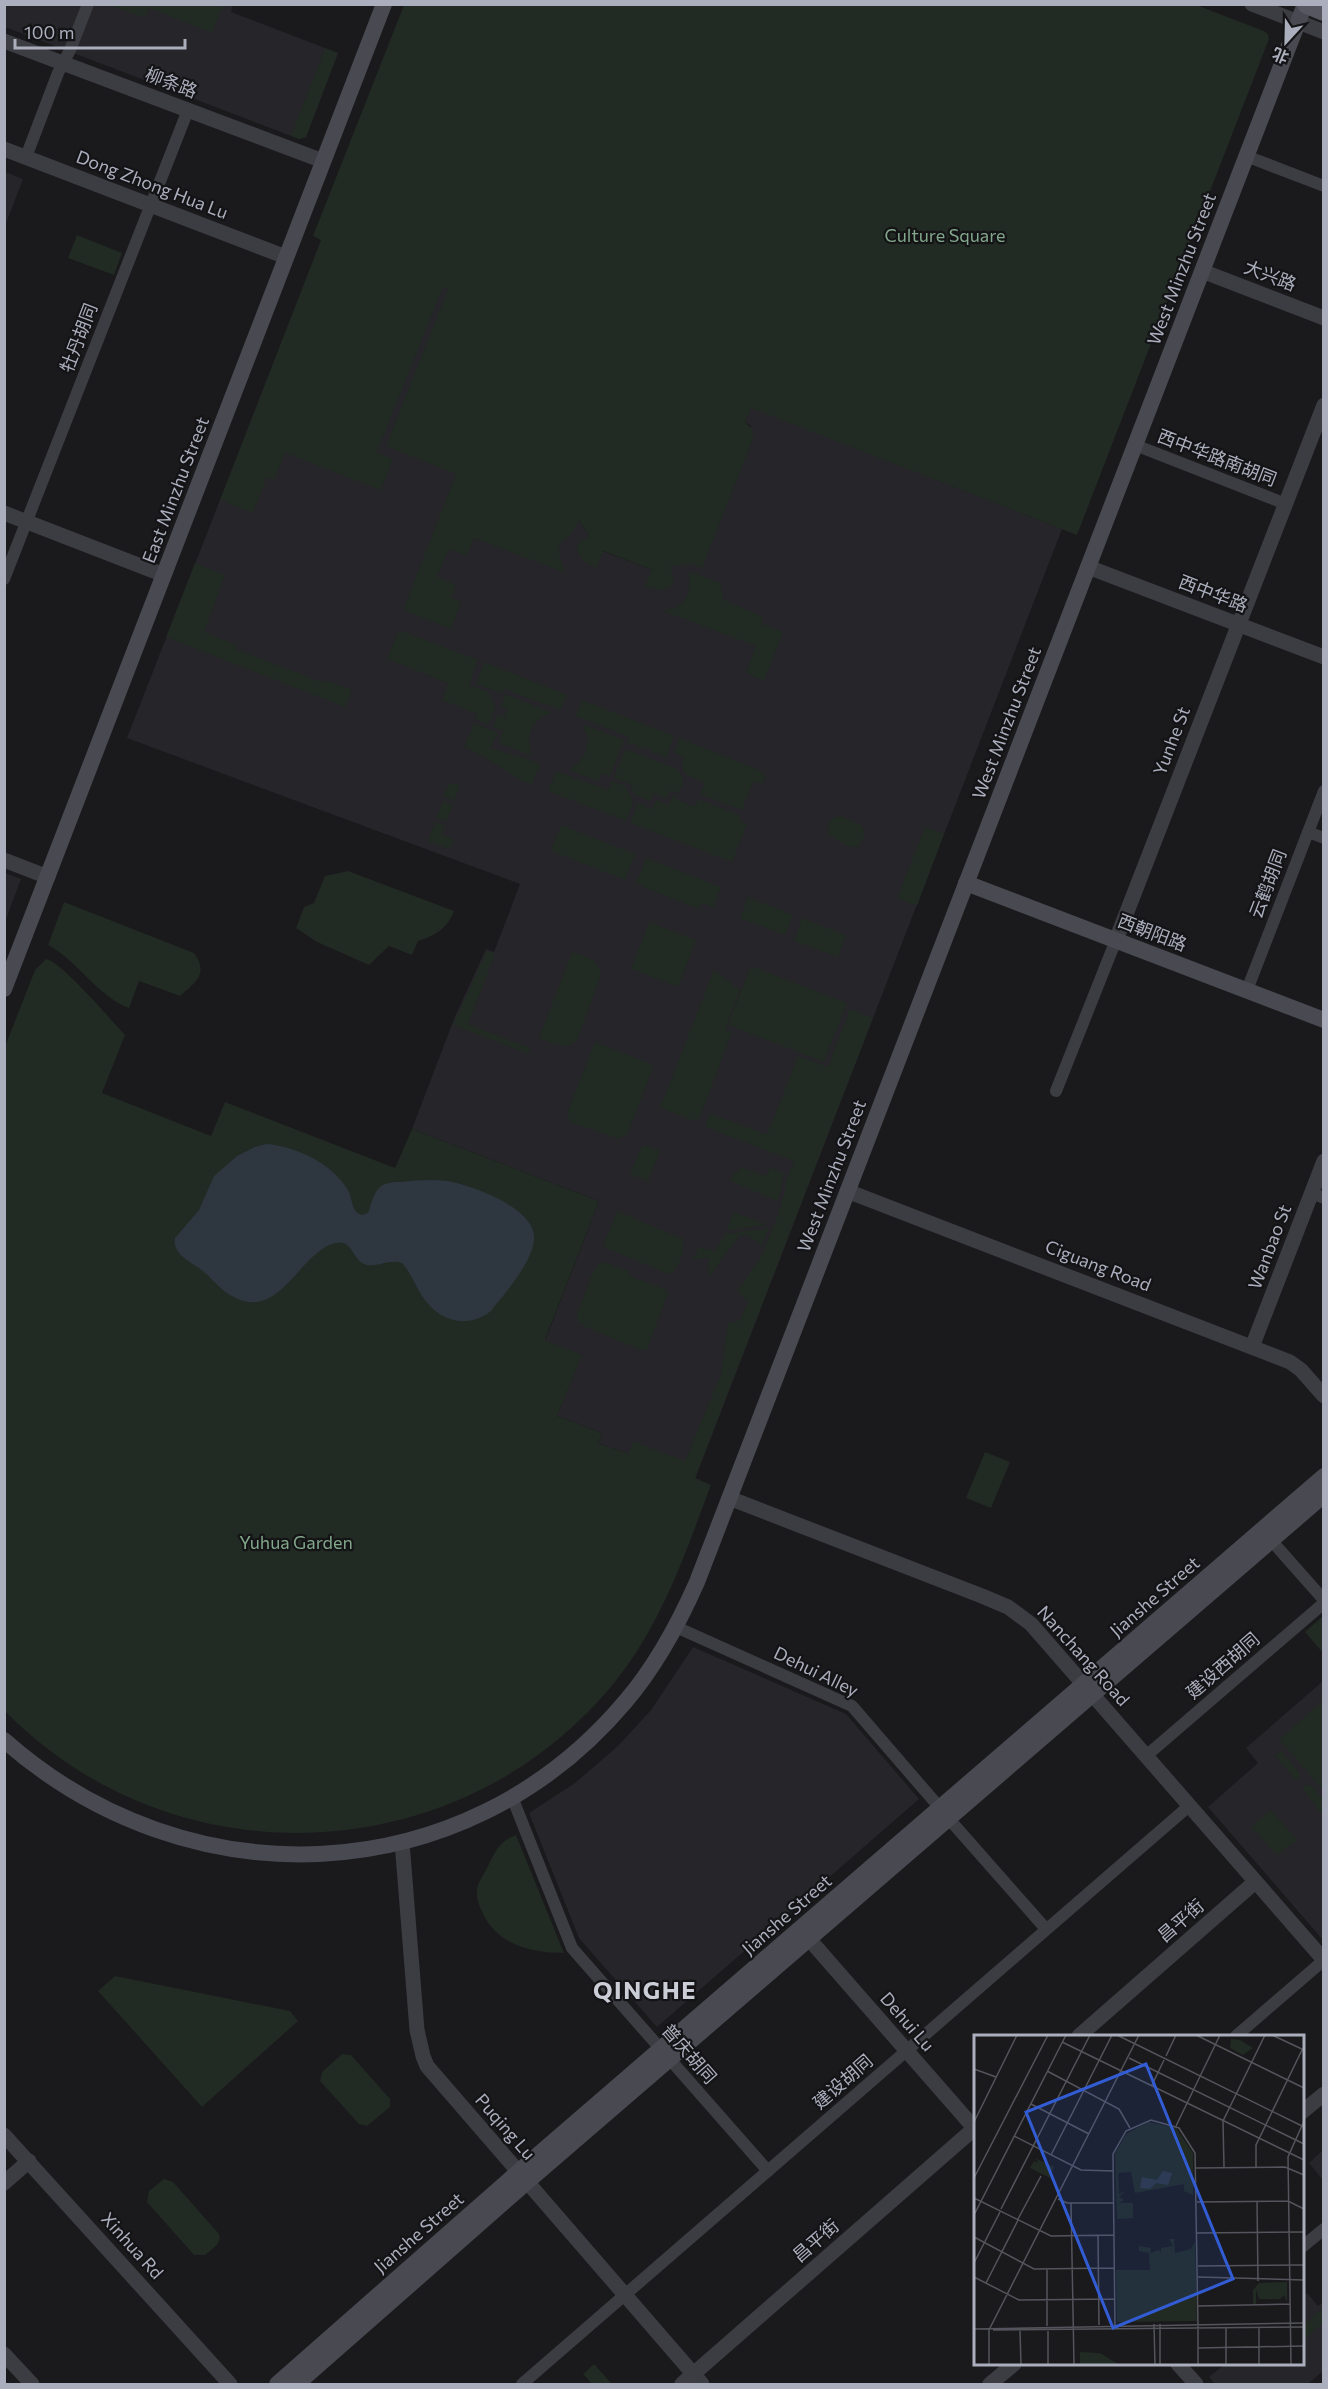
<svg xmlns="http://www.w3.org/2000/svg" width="1328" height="2389" font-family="Commissioner,'Noto Sans SC',sans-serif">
	<rect width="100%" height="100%" fill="#1a191c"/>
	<g fill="#262529">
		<path d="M 4,5 L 233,5 L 231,12 L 338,53 L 306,137 L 299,139 L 5,27 Z"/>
		<path d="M 5,172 L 23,179 L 5,226 Z"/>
		<path d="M 322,239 L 638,363 L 579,520 L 589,536 L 603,551 L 652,570 L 751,426 L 745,422 L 751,407 L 1062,529 L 695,1479 L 598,1443 L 602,1433 L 557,1416 L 581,1355 L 545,1341 L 599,1201 L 412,1129 L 454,1019 L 486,949 L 494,952 L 520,884 L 127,738 Z"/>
		<path d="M 5,873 L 21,879 L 5,922 Z"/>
		<path d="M 693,1647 L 846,1714 L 919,1799 L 657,2027 L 579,1938 L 529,1813 L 575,1783 L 618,1746 L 651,1710 Z"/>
		<path d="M 1323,1681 L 1323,1940 L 1208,1807 L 1258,1763 L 1246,1748 Z"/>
		<path d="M 1323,2150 L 1323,2180 L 1309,2163 Z"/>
		<path d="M 1307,2293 L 1318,2306 L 1323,2302 L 1323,2371 L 1308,2384 L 1215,2384 L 1209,2377 L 1225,2364 L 1302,2364 L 1303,2297 Z"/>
	</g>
	<g fill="#212a23">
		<path d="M 110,5 L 223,5 L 212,33 L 149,8 L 145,18 Z"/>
		<path d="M 1196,5 L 1264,31 L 1268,34 L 1269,39 L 1077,535 L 751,408 L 745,422 L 752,429 L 753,439 L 702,568 L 692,564 L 670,566 L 674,580 L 671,587 L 660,590 L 645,586 L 652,570 L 604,551 L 596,568 L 584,561 L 576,549 L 579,542 L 589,536 L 579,520 C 570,547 548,534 566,573 L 474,538 L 467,556 L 449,549 L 437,577 L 456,585 L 451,597 L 461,602 L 451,629 L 403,610 L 456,474 L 386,446 L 448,289 L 443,287 L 377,452 L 393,459 L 381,490 L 285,453 L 274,480 L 267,477 L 253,513 L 220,500 L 321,240 L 313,236 L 404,5 Z"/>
		<path d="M 325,48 L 338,53 L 306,137 L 299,139 L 291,136 Z"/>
		<path d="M 77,235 L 122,253 L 114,275 L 68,258 Z"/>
		<path d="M 195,563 L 225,575 L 204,632 L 237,645 L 236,649 L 324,683 L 326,680 L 352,690 L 345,707 L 166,637 Z"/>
		<path d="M 689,571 L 720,583 L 724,600 L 763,617 L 761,623 L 783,632 L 764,681 L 746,673 L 756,646 L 663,611 C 688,606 690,595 689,571 Z"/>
		<path d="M 399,630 L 478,660 L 469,685 L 490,693 L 495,708 L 489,725 L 475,719 L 477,714 L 442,700 L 448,683 L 387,659 Z"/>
		<path d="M 484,662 L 567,695 L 561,710 L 504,689 L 502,694 L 476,684 Z"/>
		<path d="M 506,694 L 552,713 C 532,718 525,737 532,756 L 499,743 L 503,731 L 493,727 L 497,715 L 504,717 L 507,709 L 501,706 Z"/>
		<path d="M 582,700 L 674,736 L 666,759 L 659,753 L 654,754 L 647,748 L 638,748 L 635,744 L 627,744 L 629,737 L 576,716 Z"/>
		<path d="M 474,723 L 498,733 L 490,748 L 522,758 L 523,756 L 540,764 L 532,785 C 507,775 489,757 464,747 Z"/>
		<path d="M 585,725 L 624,740 L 610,776 L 602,773 L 599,782 L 568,770 C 586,761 593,743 583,726 Z"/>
		<path d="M 679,738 L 762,771 L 765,777 L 762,785 L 753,781 L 742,810 L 700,794 L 705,783 L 686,775 L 681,765 L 684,757 L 674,753 Z"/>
		<path d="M 625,749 L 678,769 L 684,780 L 679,793 L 670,790 L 667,799 L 653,794 L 650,801 L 635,795 L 630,784 L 614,778 Z"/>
		<path d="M 556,771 L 608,790 L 612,781 L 626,786 L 633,802 L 626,821 L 548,791 Z"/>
		<path d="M 449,783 L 460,786 L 454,801 L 444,797 Z"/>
		<path d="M 673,795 L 677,797 L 677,800 L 695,807 L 698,799 L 740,815 L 739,820 L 747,824 L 732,862 L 630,823 L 638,802 L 651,810 L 656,800 L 669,805 Z"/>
		<path d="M 443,801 L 453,804 L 446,822 L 436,818 Z"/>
		<path d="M 840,816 L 862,825 L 865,835 L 860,845 L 853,848 L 829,836 L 828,824 L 833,818 Z"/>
		<path d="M 435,822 L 445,826 L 442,835 L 454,840 L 450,850 L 428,841 Z"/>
		<path d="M 561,825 L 635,854 L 625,880 L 551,851 Z"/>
		<path d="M 925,827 L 944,834 L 917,906 L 897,898 Z"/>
		<path d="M 646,858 L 721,887 L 713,908 L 702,903 L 699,909 L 636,884 Z"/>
		<path d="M 348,871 L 454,911 C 448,928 435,936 418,941 L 412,955 L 389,946 L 369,965 L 317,942 L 296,928 L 304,907 L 314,903 L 325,876 Z"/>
		<path d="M 748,897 L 793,915 L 785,935 L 740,918 Z"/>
		<path d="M 64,902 L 194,953 C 209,974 196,982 180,996 L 139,981 L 129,1008 C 97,996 78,961 48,945 Z"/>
		<path d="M 802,918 L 846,935 L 838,957 L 794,941 Z"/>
		<path d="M 649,922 L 696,940 L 678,987 L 631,969 Z"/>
		<path d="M 487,951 L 495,954 L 468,1024 L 530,1048 L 528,1054 L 453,1025 Z"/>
		<path d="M 572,952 C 586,957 599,959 601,975 L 577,1040 C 566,1052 552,1043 539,1038 Z"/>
		<path d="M 46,959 C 61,961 112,1021 125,1035 L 102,1093 L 211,1136 L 225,1102 L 395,1168 L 412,1129 L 599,1201 L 545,1340 L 582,1355 L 557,1416 L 602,1433 L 598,1443 L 628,1454 L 633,1441 L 685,1461 L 721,1374 L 728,1323 L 740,1320 L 748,1302 L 737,1291 L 762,1255 L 778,1215 L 785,1192 L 785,1184 L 794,1161 L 705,1127 L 710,1113 L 767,1135 L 798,1056 L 828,1067 L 850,1009 L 873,1018 L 695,1478 L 711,1485 C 684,1557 660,1629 610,1688 C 455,1872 172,1882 5,1711 L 4,1049 L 35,970 Z"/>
		<path d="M 751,966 L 847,1003 L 824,1062 L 728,1025 Z"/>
		<path d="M 714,970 L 740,990 L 725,1029 L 732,1032 L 698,1122 L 660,1108 Z"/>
		<path d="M 595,1042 L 654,1065 L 628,1133 L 619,1139 L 570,1122 L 567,1113 Z"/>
		<path d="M 644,1145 L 660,1151 L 648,1181 L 630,1174 L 641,1148 Z"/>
		<path d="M 740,1167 L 766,1176 L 770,1167 L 784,1173 C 781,1182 782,1193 777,1201 L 731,1181 L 734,1172 L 738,1173 Z"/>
		<path d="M 617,1211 L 683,1239 C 685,1250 680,1268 669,1274 L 605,1248 L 604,1243 Z"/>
		<path d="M 734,1212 L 765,1224 L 765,1225 L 726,1231 Z"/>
		<path d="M 769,1228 L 761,1248 L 760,1244 L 746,1234 L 744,1237 L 740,1235 L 711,1274 L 708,1274 L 709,1258 L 692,1259 L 699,1247 L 715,1251 L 725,1234 Z"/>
		<path d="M 601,1263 L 607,1263 L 629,1271 L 630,1276 L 667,1290 L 668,1293 L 647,1349 L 644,1351 L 585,1327 L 577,1320 L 577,1314 L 594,1269 Z"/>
		<path d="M 985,1452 L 1010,1462 L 991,1508 L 966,1498 Z"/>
		<path d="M 1323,1616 L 1323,1653 L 1305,1632 Z"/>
		<path d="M 1323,1701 L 1323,1790 L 1279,1739 Z"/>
		<path d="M 1281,1751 L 1299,1772 L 1299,1776 L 1296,1780 L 1275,1756 Z"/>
		<path d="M 1307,1784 L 1312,1786 L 1323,1799 L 1323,1816 L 1302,1787 Z"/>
		<path d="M 1271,1810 L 1297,1840 L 1277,1855 L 1251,1827 Z"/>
		<path d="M 516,1835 L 564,1953 C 531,1953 497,1945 482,1912 C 478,1904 475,1894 478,1885 C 480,1879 484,1874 487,1868 C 496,1851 497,1843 516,1835 Z"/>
		<path d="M 115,1976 L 290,2011 L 298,2021 L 202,2107 L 98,1991 Z"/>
		<path d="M 342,2054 L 351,2055 L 390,2099 L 390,2107 L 367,2126 L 359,2124 L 320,2081 L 322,2072 Z"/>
		<path d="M 164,2179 L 173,2182 L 219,2234 C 222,2244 212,2249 205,2255 L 194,2255 L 147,2202 L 149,2191 Z"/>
		<path d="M 1323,2308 L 1323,2323 L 1303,2341 L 1303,2326 Z"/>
		<path d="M 594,2364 L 612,2384 L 592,2384 L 583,2374 Z"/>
	</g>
	<path fill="#2e3640" d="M 266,1144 C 296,1146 334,1164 349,1192 C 353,1201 351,1211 362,1215 L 368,1213 C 371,1205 373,1194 379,1188 C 385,1182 394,1182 401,1182 C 417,1180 432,1179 447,1181 C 472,1185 531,1207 534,1235 C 536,1259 505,1293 491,1311 C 467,1330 438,1321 422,1296 C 415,1285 411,1273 402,1263 C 389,1258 373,1270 362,1263 C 352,1256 351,1239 335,1243 C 298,1253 279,1325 230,1295 C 218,1288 210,1276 199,1268 C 188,1261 172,1253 175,1238 L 199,1210 L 214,1176 L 237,1156 L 255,1147 Z"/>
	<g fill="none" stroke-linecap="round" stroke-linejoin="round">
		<g stroke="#3c3c43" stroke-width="12">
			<path d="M 1246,156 L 1324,186"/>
			<path d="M 26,157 L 58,73 L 70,50 L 88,4"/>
			<path d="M 1135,445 L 1286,504"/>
			<path d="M 4,579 L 188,110"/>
			<path d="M 1308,832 L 1324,838"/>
			<path d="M 1247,990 L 1324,791"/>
			<path d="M 1056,1091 L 1116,940"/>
			<path d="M 1311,1193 L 1324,1198"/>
			<path d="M 1271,1540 L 1324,1600"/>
			<path d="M 676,1627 L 852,1706 L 940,1808"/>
			<path d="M 1146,1756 L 1324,1603"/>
			<path d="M 512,1797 L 572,1948 L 768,2171"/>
			<path d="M 949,1819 L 1046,1929"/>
			<path d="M 1236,2036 L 1324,1960"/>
			<path d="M 1302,2247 L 1324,2229"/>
			<path d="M 522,2384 L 1189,1806"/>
		</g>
		<g stroke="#3c3c43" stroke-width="15">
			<path d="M 1252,4 L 1324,32"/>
			<path d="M 4,41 L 323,161"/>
			<path d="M 4,149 L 286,257"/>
			<path d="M 1202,271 L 1324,318"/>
			<path d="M 4,513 L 164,575"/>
			<path d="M 1088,567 L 1324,657"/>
			<path d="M 4,860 L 48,877"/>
			<path d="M 1116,940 L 1324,405"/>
			<path d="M 847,1191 L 1290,1362 L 1301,1370 L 1324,1396"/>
			<path d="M 1252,1347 L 1324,1161"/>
			<path d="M 729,1498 L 982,1596 L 1008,1607 L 1031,1624 L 1324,1960"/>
			<path d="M 402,1842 L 417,2030 L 423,2056 L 427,2066 L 702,2384"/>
			<path d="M 809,1939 L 976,2130"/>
			<path d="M 1079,2036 L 1255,1882"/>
			<path d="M 1302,2112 L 1324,2094"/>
			<path d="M 4,2135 L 230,2384"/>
			<path d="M 4,2183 L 29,2161"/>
			<path d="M 4,2354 L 32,2384"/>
			<path d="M 1178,2364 L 1196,2384"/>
			<path d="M 682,2384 L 976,2127"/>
			<path d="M 990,2384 L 1014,2364"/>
		</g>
		<g stroke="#484951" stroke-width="16">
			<path d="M 966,883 L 1324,1020"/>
			<path d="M 4,989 L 384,4"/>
			<path d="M 4,1740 C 188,1903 464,1893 625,1702 C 656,1666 678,1625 697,1582 L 1305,4"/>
			<path d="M 277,2384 L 518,2172 L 1324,1476"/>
			<path d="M 297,2384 L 527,2182 L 1324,1495"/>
		</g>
		<path stroke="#565760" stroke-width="20" d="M 1307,4 L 1324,11"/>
	</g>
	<g text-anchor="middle" stroke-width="4.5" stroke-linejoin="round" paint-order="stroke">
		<g font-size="18" fill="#abaebc" stroke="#141417">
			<text transform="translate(171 83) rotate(21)" y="6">柳条路</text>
			<text transform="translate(152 185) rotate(21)" y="6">Dong Zhong Hua Lu</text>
			<text transform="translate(1182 269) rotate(-69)" y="6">West Minzhu Street</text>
			<text transform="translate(1270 276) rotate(21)" y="6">大兴路</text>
			<text transform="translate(79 338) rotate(-69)" y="6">牡丹胡同</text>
			<text transform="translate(1217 458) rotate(21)" y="6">西中华路南胡同</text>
			<text transform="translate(176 490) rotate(-69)" y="6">East Minzhu Street</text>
			<text transform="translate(1213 594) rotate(21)" y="6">西中华路</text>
			<text transform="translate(1007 723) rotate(-69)" y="6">West Minzhu Street</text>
			<text transform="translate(1172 741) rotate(-69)" y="6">Yunhe St</text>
			<text transform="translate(1268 884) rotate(-69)" y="6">云鹤胡同</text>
			<text transform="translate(1152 933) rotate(21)" y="6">西朝阳路</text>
			<text transform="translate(832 1176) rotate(-69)" y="6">West Minzhu Street</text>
			<text transform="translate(1270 1247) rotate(-69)" y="6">Wanbao St</text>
			<text transform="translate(1098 1266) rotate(21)" y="6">Ciguang Road</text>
			<text transform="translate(1155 1597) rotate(-41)" y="6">Jianshe Street</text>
			<text transform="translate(1083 1656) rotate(48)" y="6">Nanchang Road</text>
			<text transform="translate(1223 1666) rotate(-41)" y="6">建设西胡同</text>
			<text transform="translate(816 1672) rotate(26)" y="6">Dehui Alley</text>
			<text transform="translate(787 1915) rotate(-41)" y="6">Jianshe Street</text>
			<text transform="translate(1181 1921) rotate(-41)" y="6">昌平街</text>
			<text transform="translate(907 2022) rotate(49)" y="6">Dehui Lu</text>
			<text transform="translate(689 2054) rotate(49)" y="6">普庆胡同</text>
			<text transform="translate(843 2082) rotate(-41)" y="6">建设胡同</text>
			<text transform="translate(505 2127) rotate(49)" y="6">Puqing Lu</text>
			<text transform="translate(419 2233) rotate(-41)" y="6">Jianshe Street</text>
			<text transform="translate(816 2241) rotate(-41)" y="6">昌平街</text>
			<text transform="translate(132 2246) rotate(48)" y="6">Xinhua Rd</text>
		</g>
		<g font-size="18" fill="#82a78a" stroke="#141417">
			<text x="945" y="242">Culture Square</text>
			<text x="296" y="1549">Yuhua Garden</text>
		</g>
		<g font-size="24" font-weight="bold" letter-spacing="1.5" fill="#ccced7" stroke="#141417">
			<text x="645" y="1999">QINGHE</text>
		</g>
	</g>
	<g transform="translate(974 2035)">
		<rect width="330" height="330" fill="#1a191c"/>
		<path d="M 257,4 L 266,5 L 279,13 L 269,20 L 256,13 ZM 175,87 L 202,93 L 219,118 L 219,160 L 210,156 L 210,149 L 161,158 L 157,137 L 144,138 L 145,159 L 151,156 L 145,162 L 150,165 L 145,168 L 159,168 L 159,183 L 143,184 L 141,119 L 152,99 ZM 61,123 L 80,132 L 76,143 L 56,133 L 60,126 L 65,128 ZM 195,204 L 200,204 L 201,218 L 217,214 L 221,207 L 223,286 L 143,287 L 142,235 L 176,235 L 175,218 L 165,216 L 165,211 L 177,213 L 176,218 L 185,215 L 187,218 L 187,213 L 199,211 ZM 313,247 L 313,268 L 310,260 L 306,264 L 285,264 L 282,255 L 282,269 L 279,269 L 279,255 L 285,248 ZM 106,317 L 126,318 L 146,330 L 106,330 Z" fill="#212a23"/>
		<path d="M 189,136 L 198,138 L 194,150 L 182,148 L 176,154 L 166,153 L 168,142 L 183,145 Z" fill="#2e3640"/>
		<path fill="none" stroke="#54555c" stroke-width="1.5" d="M 143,0 L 330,92M 222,0 L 330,53M 298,0 L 330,15M 88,7 L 330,125M 192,21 L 202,0M 155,23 L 330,109M 0,34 L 22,42M 73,36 L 145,74 L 156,93M 178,50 L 190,25M 57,69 L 115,99M 0,87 L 43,0M 202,91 L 246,0M 40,101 L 107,135 L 139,136M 77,120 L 138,0M 250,132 L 249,86 L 291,0M 282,132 L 282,110 L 328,15M 222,133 L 311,132 L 330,140M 0,143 L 74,0M 0,163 L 77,201 L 140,200M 84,164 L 93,168 L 139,168M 283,166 L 284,246M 223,167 L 314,166 L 330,174M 97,168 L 100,330M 27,174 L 116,0M 0,180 L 92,0M 44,184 L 67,141M 223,198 L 330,197M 124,201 L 125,290M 0,202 L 60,234 L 140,233M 0,228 L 26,177M 224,231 L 330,230M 73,234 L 73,291M 0,242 L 45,265 L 140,264M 224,242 L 330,245M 12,248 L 44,185M 224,271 L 316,269M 180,289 L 181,330M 186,289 L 186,330M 224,291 L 224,330M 252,293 L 252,330M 285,293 L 285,330M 0,294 L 330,288M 19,295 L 330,292M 141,295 L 139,119 L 152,96 L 177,85 L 205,93 L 221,118 L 224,290M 46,296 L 47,330M 74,296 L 74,330M 224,313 L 330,311M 15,330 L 15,295 L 165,0M 317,330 L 314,122 L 330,86"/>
		<path fill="#325cd4" fill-opacity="0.15" stroke="#325cd4" stroke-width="3" d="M 172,29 L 259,244 L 139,293 L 52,77 Z"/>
		<rect width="330" height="330" fill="none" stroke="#abaebc" stroke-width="3"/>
	</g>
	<rect width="1328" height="2389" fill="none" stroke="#abaebc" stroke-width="12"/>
	<g transform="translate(1286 42) rotate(202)" stroke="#141417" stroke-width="4.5" paint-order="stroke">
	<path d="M0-4.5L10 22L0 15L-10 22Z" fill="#abaebc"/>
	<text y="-9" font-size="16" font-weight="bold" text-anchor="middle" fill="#abaebc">北</text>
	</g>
	<path d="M15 39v9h170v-9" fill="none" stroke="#abaebc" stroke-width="3"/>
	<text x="24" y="39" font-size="18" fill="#abaebc" stroke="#141417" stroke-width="4.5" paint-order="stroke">100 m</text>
</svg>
